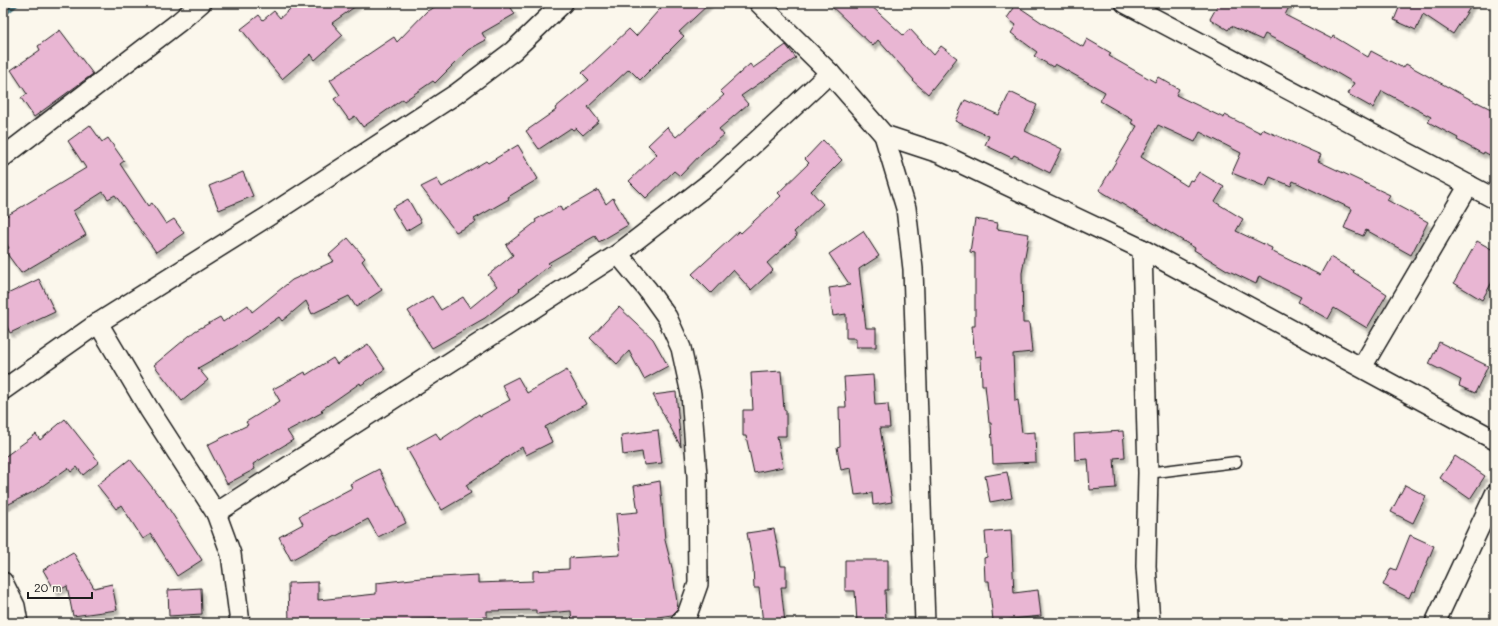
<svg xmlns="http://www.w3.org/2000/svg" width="1498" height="626" font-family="Mali,sans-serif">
	<defs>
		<filter id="shadow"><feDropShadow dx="2.5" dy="4.5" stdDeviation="1" flood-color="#0004"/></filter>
	</defs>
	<rect width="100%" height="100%" fill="#fbf7ec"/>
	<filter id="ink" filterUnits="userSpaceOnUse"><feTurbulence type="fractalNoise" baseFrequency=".025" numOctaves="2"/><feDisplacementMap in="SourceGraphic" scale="8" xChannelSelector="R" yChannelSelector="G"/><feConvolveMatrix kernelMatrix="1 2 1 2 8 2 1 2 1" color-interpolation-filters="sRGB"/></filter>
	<g filter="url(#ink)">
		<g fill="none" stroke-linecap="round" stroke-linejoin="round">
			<path stroke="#598891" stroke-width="6" d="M 3,14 L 17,3"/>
		</g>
		<g fill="#e9b6d3" stroke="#1c1c1c" filter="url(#shadow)">
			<path d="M 297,3 L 360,3 L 332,23 L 343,35 L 315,60 L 311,54 L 282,79 L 241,29 L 259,15 L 263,20 L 274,11 L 280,18 Z"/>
			<path d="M 442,3 L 508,3 L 515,14 L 482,33 L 486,40 L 468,50 L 435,83 L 433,81 L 404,101 L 403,99 L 363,127 L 355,116 L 349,120 L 334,99 L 340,95 L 330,80 L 394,37 L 397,42 L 427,11 Z"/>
			<path d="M 665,3 L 710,3 L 679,32 L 684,36 L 640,80 L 629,69 L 588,107 L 599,121 L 583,135 L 576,128 L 573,130 L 571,128 L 539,149 L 526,131 L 556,110 L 555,108 L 589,80 L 582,73 L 629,29 L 636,36 Z"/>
			<path d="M 828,3 L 868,3 L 903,35 L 910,29 L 934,55 L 941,46 L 957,58 L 928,94 L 913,81 L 914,80 L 878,40 L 873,46 Z"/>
			<path d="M 1219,3 L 1291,3 L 1285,15 L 1332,39 L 1333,36 L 1368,57 L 1371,51 L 1403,68 L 1406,64 L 1477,103 L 1477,102 L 1495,111 L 1495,158 L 1484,152 L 1483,154 L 1457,140 L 1458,138 L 1428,122 L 1431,117 L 1382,91 L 1373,108 L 1348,94 L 1354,83 L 1310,57 L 1265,34 L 1262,40 L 1231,26 L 1228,30 L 1210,19 Z"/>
			<path d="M 1401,3 L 1473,3 L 1453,34 L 1423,14 L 1416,30 L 1394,20 Z"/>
			<path d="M 1016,5 L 1041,22 L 1083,47 L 1087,39 L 1111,53 L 1109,56 L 1155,82 L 1158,77 L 1179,89 L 1176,95 L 1224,118 L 1225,115 L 1261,133 L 1262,129 L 1321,155 L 1318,161 L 1390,195 L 1387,200 L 1428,222 L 1411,255 L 1366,230 L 1363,236 L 1344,228 L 1352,209 L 1293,181 L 1291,186 L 1270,177 L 1266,187 L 1232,173 L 1241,153 L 1200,132 L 1195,142 L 1158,125 L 1141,157 L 1187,186 L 1190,180 L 1193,181 L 1199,172 L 1224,187 L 1215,202 L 1243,219 L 1236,231 L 1272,248 L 1271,251 L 1320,275 L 1330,257 L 1354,271 L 1353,272 L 1387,294 L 1367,328 L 1334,308 L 1328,319 L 1298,302 L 1301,297 L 1259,276 L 1256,284 L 1227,270 L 1194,250 L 1195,248 L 1099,190 L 1137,126 L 1131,123 L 1133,120 L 1100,101 L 1105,92 L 1055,64 L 1053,67 L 1034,56 L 1037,52 L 1011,33 L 1016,25 L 1007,18 Z"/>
			<path d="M 60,30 L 93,74 L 34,117 L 21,98 L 27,94 L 11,70 L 40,50 L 38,46 Z"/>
			<path d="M 786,45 L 796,58 L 741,96 L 748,104 L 719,129 L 724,135 L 703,152 L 680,176 L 674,171 L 646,198 L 629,181 L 657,154 L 648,145 L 667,127 L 676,137 L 724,95 L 720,91 L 750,64 L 753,68 Z"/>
			<path d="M 1010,92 L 1037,105 L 1025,131 L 1062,149 L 1050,173 L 1014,155 L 1012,158 L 985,145 L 989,136 L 955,121 L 965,100 L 999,115 Z"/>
			<path d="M 90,125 L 102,142 L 108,138 L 124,161 L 120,164 L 148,206 L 152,203 L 166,224 L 174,219 L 184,233 L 156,252 L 115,195 L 108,199 L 103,192 L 73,211 L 86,235 L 21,273 L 5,251 L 9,248 L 3,238 L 3,218 L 86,168 L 68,141 Z"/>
			<path d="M 823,140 L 842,160 L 811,191 L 823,204 L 794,232 L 797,236 L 767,263 L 773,270 L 751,290 L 733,270 L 711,293 L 692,274 L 739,231 L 741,233 L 781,196 L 778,193 L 809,163 L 805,159 Z"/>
			<path d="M 518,145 L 538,179 L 508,197 L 509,199 L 474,219 L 476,222 L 456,232 L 421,187 L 437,179 L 442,187 L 486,161 L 488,163 Z"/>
			<path d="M 243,172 L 253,196 L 219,210 L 209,186 Z"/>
			<path d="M 598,190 L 606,204 L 613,198 L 628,225 L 599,242 L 595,236 L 548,263 L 550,265 L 519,289 L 520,290 L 485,318 L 432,348 L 408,311 L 432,296 L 441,310 L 463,297 L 470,308 L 497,286 L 488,275 L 513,255 L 506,245 L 536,222 L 535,220 L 560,206 L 562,211 Z"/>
			<path d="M 408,199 L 421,222 L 406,231 L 392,208 Z"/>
			<path d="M 975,219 L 998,223 L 997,229 L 1029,234 L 1022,273 L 1023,323 L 1029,323 L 1032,352 L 1013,354 L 1015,401 L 1018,400 L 1022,433 L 1035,432 L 1036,462 L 993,464 L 991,423 L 989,423 L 985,385 L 982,385 L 981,356 L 975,357 L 972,326 L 975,326 L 975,253 L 970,252 Z"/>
			<path d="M 863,231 L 879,256 L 859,269 L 866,328 L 876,328 L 876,347 L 856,347 L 856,338 L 846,338 L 846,314 L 833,316 L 829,288 L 850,285 L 829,254 Z"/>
			<path d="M 348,238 L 365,258 L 362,261 L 382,290 L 356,307 L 349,296 L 312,314 L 306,301 L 282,321 L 279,317 L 235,347 L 198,368 L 208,380 L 182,401 L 154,365 L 195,331 L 220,317 L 223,322 L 248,305 L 252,312 L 292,280 L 334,261 L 329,255 Z"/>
			<path d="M 1477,241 L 1495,251 L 1495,277 L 1482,300 L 1454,283 Z"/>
			<path d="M 39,279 L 55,312 L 10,333 L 3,318 L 3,296 Z"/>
			<path d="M 619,307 L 653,339 L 668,366 L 644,379 L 629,351 L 617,364 L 590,338 Z"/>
			<path d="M 1439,342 L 1488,366 L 1475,393 L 1459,386 L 1461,380 L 1429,364 Z"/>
			<path d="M 368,344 L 385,369 L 361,385 L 360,383 L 321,410 L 323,412 L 287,431 L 293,440 L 253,464 L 255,469 L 227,484 L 207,445 L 248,425 L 246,422 L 280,401 L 273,389 L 305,372 L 306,375 L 333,358 L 337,364 Z"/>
			<path d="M 567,370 L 586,404 L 545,427 L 552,442 L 526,455 L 522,447 L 466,485 L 471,493 L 442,510 L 407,449 L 436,433 L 440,440 L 479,414 L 480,416 L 510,400 L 502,385 L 518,377 L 527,393 Z"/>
			<path d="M 781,371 L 784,410 L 786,410 L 786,436 L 777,436 L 783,467 L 754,473 L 746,436 L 743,436 L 743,410 L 753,410 L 751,373 Z"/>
			<path d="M 873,375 L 875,405 L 888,404 L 890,428 L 880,428 L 892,502 L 873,505 L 872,493 L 855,495 L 851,468 L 841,470 L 837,447 L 840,446 L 839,407 L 846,407 L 844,377 Z"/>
			<path d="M 676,392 L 681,447 L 653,395 Z"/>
			<path d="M 65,419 L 99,462 L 83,475 L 77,467 L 71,472 L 68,468 L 35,491 L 3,507 L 3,458 L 36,434 L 40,440 Z"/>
			<path d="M 658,430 L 662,463 L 644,465 L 642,452 L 623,455 L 621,435 Z"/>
			<path d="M 1123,431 L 1125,457 L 1114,458 L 1116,488 L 1090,490 L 1088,459 L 1075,460 L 1074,434 Z"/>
			<path d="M 1455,456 L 1485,476 L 1470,499 L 1440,478 Z"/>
			<path d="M 130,459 L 159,496 L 160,495 L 202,560 L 177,576 L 151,534 L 143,539 L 121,505 L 116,509 L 97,485 Z"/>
			<path d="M 379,469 L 406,523 L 378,537 L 368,519 L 291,560 L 279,537 L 303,524 L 299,516 L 352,488 L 350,484 Z"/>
			<path d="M 1007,472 L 1012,498 L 990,502 L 985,476 Z"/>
			<path d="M 660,481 L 665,540 L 672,568 L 678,609 L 672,615 L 657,617 L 658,623 L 637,623 L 637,620 L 572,623 L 571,611 L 536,614 L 536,610 L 487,611 L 487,617 L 410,620 L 410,623 L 289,623 L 288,583 L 318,582 L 318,600 L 376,594 L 376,583 L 421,578 L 478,575 L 478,583 L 533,581 L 533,571 L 569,569 L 569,558 L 620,555 L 616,514 L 638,512 L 634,486 Z"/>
			<path d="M 1405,485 L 1426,496 L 1413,523 L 1391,512 Z"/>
			<path d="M 774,529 L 781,566 L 786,566 L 786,587 L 781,587 L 785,623 L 763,623 L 759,588 L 754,588 L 753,566 L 747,533 Z"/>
			<path d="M 1011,530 L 1014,593 L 1038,590 L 1041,616 L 993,621 L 989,581 L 985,581 L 984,558 L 987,557 L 985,532 Z"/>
			<path d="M 1410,535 L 1434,546 L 1415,592 L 1412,591 L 1409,598 L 1383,585 L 1391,568 L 1396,570 Z"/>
			<path d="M 73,552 L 94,588 L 112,584 L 117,610 L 73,616 L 67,586 L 56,592 L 43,570 Z"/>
			<path d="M 845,560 L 888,560 L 888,590 L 885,590 L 886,622 L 857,623 L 855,591 L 845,591 Z"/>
			<path d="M 201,588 L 202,614 L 169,616 L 168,590 Z"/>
		</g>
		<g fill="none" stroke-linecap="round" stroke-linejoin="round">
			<g stroke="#1c1c1c" stroke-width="13">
				<path id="lane" d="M 1148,473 L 1236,462"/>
			</g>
			<g stroke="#1c1c1c" stroke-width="22">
				<g id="street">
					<path d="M 759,3 L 830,73 L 884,135 L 906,208 L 913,269 L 925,623"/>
					<path d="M 1125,3 L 1495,199"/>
					<path d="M 884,135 L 939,153 L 1142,249 L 1495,440"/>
					<path d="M 3,157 L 179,22 L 201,3"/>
					<path d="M 1142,249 L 1148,473 L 1146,566 L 1150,623"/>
					<path d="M 618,254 L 647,289 L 667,317 L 681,348 L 691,394 L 697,476 L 698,584 L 687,615 L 680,623"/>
					<path d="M 98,323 L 149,409 L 216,513 L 231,554 L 240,623"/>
					<path d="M 1362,367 L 1469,185"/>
					<path d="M 3,390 L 98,323 L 267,217 L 456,94 L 513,51 L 563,3"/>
					<path d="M 216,513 L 618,254 L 720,175 L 830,73"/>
					<path d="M 3,582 L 15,606 L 18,623"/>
					<path d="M 1435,623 L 1495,494"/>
				</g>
			</g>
			<use href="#lane" stroke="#fbf7ec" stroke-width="10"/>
			<use href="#street" stroke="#fbf7ec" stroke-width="19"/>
		</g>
	</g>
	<rect width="1498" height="626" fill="none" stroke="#fbf7ec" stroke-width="16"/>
	<rect x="8" y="8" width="1482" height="610" fill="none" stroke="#1c1c1c" stroke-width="1.5" filter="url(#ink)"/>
	<path d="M28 592v6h64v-6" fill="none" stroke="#1c1c1c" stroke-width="2"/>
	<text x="34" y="592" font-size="12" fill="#1c1c1c" stroke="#fbf7ec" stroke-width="3" paint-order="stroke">20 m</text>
</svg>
